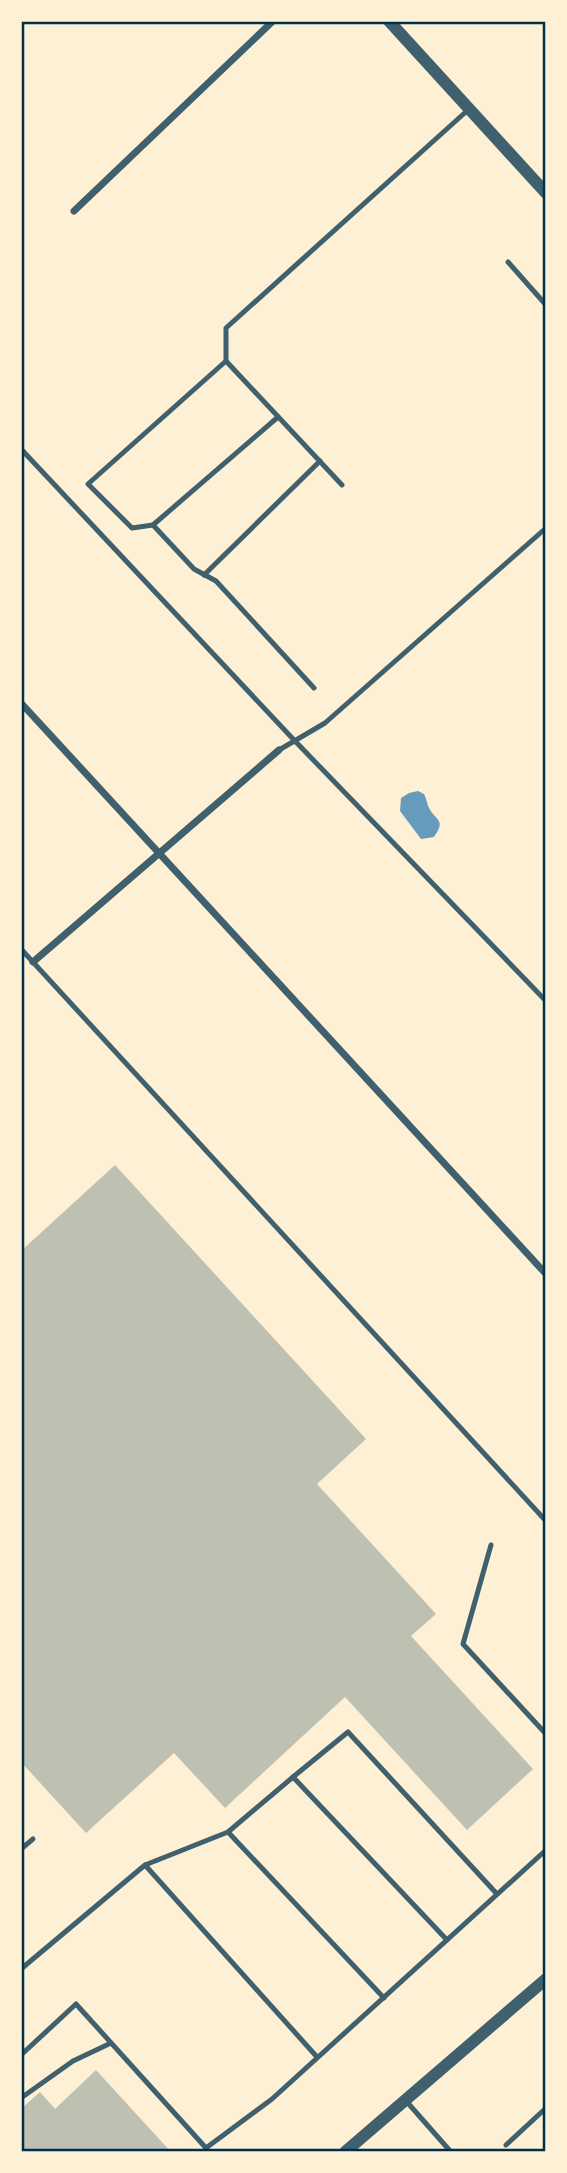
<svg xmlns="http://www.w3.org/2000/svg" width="567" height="2173" font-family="Arial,sans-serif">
	<rect width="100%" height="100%" fill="#fdf0d5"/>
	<path fill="#669bbc" d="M 418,791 L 424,794 C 426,798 427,802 428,806 C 435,821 447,819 434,837 L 421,839 L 400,811 L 401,798 L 409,793 Z"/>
	<g fill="#bec0b2">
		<path d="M 115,1165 L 366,1439 L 317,1484 L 436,1614 L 411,1636 L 533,1769 L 467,1830 L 345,1697 L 225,1808 L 174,1753 L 86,1833 L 21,1762 L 21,1251 Z"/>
		<path d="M 96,2070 L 171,2152 L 21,2152 L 21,2109 L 40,2092 L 55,2109 Z"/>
	</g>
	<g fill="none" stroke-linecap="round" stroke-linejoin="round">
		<g stroke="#3f606c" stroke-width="5">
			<path d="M 508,262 L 546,305"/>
			<path d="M 226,361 L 88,484 L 132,528 L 153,525 L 194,569 L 216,581 L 314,688"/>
			<path d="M 21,449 L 294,740 L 546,1001"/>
			<path d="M 342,485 L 226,361 L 226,328 L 469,109"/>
			<path d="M 153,525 L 278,417"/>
			<path d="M 204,575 L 320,461"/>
			<path d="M 279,750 L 325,723 L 546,528"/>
			<path d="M 21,949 L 546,1521"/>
			<path d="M 491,1545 L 463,1644 L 546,1734"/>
			<path d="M 293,1777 L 348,1732 L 497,1894"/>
			<path d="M 228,1832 L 384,1998"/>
			<path d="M 21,1849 L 33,1839"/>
			<path d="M 145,1865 L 317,2057"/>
			<path d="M 21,1969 L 145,1865 L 228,1832 L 293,1777 L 447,1940"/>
			<path d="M 21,2055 L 76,2004 L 206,2148 L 207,2152"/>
			<path d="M 21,2098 L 73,2061 L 111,2043"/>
			<path d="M 407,2102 L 451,2152"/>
			<path d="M 506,2145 L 546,2108"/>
			<path d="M 206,2148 L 272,2099 L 546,1850"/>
		</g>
		<g stroke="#3f606c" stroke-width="7">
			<path d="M 74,211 L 273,21"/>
			<path d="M 21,703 L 546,1274"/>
			<path d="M 33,962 L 279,750"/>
		</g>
		<g stroke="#3f606c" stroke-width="12">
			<path d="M 389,21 L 546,193"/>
			<path d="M 345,2152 L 546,1979"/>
		</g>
	</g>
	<rect width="567" height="2173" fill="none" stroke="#fdf0d5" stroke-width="46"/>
	<rect x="23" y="23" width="521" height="2127" fill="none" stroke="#003049" stroke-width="2.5"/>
</svg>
